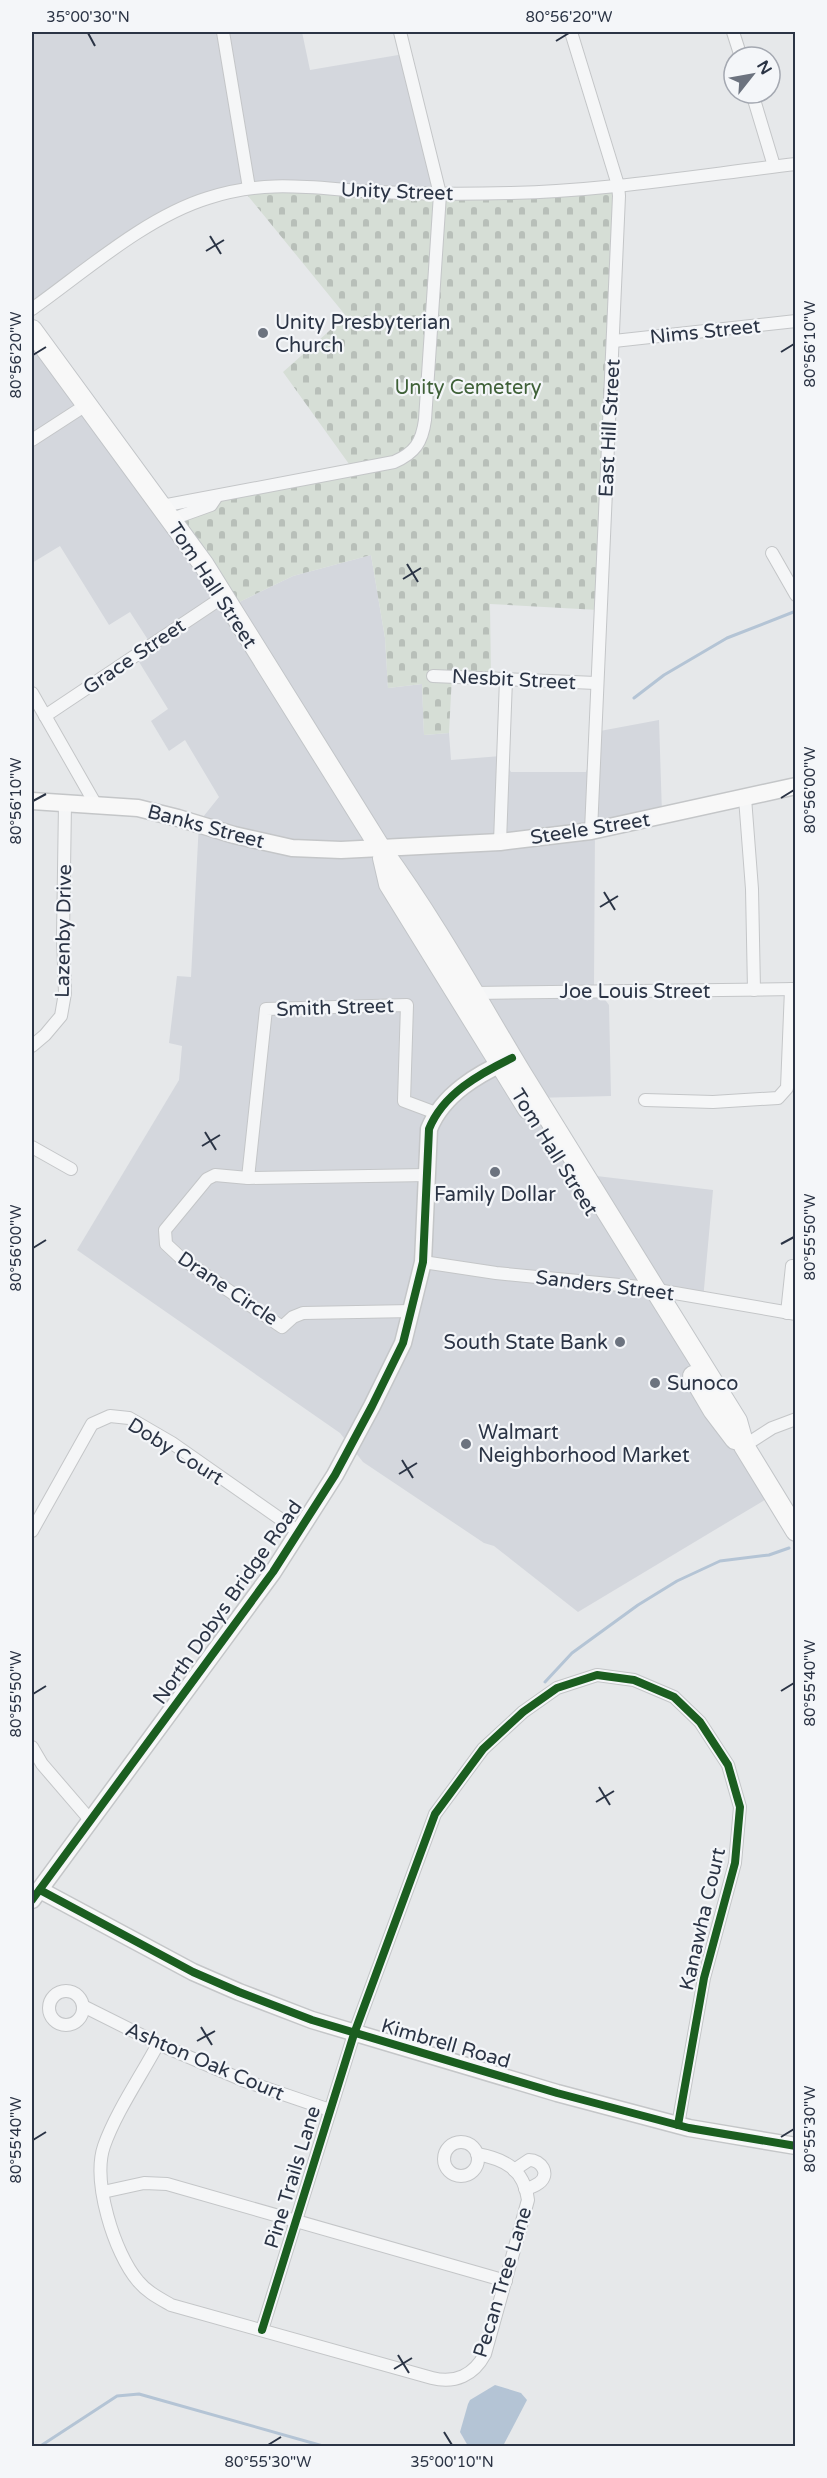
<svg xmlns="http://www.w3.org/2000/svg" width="827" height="2478" font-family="'Varela Round',sans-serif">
	<defs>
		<pattern id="cemetery-stones" width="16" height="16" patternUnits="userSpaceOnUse" patternTransform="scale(1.5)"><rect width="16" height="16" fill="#d6ded6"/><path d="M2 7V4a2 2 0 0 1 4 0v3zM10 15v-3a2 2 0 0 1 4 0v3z" fill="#b8bfb9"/></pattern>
	</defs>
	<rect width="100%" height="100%" fill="#e6e8ea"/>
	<g fill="#d4d7dd">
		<path d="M 32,32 L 302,32 L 310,70 L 404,54 L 438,190 L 303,187 L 208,199 L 165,218 L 32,311 Z"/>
		<path d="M 32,334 L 233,605 L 293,576 L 371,555 L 385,638 L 388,688 L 422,684 L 424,735 L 449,733 L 451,760 L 501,756 L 511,772 L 586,772 L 600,731 L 659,720 L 662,814 L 595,829 L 594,985 L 609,1005 L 611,1096 L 534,1098 L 580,1174 L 713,1190 L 703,1300 L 654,1293 L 773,1495 L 578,1612 L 494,1546 L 484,1543 L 363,1462 L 340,1433 L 77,1250 L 179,1080 L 182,1046 L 169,1043 L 177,976 L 191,977 L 199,822 L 219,797 L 185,740 L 169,751 L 151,721 L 168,709 L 136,657 L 152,646 L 130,612 L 109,625 L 60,546 L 32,563 Z"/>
	</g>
	<path fill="url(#cemetery-stones)" d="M 616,187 L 598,610 L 490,604 L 491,677 L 452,675 L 449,733 L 424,735 L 422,684 L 388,688 L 385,638 L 371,555 L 293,576 L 233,605 L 175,520 L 218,498 L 354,471 L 283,372 L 346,316 L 244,191 L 377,194 Z"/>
	<path fill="#b4c4d5" d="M 495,2385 L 521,2393 L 527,2400 L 503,2446 L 468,2446 L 460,2432 L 468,2404 L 470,2400 Z"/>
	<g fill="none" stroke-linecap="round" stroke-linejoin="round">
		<g stroke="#b4c4d5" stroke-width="3">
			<path d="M 634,698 L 664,675 L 727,638 L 796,611"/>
			<path d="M 545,1682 L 572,1653 L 638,1605 L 677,1581 L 720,1561 L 769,1555 L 789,1548"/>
			<path d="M 42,2445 L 117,2396 L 139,2394 L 323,2446"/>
		</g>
		<g stroke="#c4c6c8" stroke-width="14">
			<g id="street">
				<path d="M 223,32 L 249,188"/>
				<path d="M 571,32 L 618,185 L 619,196 L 591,831"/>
				<path d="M 733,32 L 741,57"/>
				<path d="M 752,93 L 774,166"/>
				<path d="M 32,309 C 84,272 146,217 208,198 C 271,178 315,189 379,192 C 423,194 467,194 511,193 C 606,191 701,175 796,164"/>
				<path d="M 614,341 L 796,321"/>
				<path d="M 32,440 L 86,405"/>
				<path d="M 162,506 L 394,462 C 415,453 422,442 425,420 L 440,194 L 400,32"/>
				<path d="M 172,519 L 211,505 L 217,496"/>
				<path d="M 772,553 L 796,595"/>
				<path d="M 433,676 L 596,683"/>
				<path d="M 32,693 L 96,805"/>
				<path d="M 45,716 L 223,597"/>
				<path d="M 745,798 L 752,889 L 754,990"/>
				<path d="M 500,842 L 506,679"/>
				<path d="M 474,993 L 796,989"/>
				<path d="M 32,1046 L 45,1035 L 61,1016 L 65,993 L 63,938 L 65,803"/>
				<path d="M 645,1100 L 713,1102 L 778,1098 L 787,1088 L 791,989"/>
				<path d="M 32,1147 L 71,1169"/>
				<path d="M 248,1178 L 266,1009 L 407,1005 L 404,1101 L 436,1113"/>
				<path d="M 423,1262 L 496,1273 L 640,1287 L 796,1314"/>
				<path d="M 412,1311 L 303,1313 L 293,1317 L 282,1327 L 181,1258 L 166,1244 L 165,1230 L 207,1179 L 215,1175 L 248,1178 L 427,1175"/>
				<path d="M 787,1313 L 792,1266"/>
				<path d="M 744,1446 L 772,1428 L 796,1419"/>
				<path d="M 32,1531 L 92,1424 L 110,1416 L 129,1418 L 172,1443 L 299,1532"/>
				<path d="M 32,1747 L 42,1764 L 91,1821"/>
				<circle cx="66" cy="2008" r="17"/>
				<path d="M 83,2006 L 163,2046 L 245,2081 L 330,2110"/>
				<path d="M 158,2044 C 141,2076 116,2112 104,2146 C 92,2181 114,2253 138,2281 C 147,2292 159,2298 171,2305 L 432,2378 C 455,2384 474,2375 485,2354 L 528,2200 C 524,2169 505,2159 477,2154"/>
				<circle cx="461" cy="2159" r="17"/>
				<path d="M 514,2170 L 529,2160 C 541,2160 551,2174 539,2183 C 535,2186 530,2188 525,2189"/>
				<path d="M 103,2192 L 144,2183 L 167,2184 L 506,2281"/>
				<path d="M 262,2330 L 354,2034 L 435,1814 L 483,1749 L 523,1712 L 557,1688 L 597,1675 L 634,1680 L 674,1697 L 700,1722 L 728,1765 L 740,1807 L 735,1863 L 704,1978 L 678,2125"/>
			</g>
		</g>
		<g stroke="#c4c6c8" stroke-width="19">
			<g id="secondary">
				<path d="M 32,801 L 138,808 L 178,818 L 234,835 L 292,848 L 341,850 L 500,842 L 591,831 L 796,786"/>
				<path d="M 40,1890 L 193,1972 L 239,1992 L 312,2020 L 557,2093 L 689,2128 L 796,2146"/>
				<path d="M 32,1900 L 273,1572 L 335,1475 L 372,1406 L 403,1343 L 423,1262 L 429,1129 C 443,1094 478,1074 511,1059"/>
			</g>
		</g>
		<g stroke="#c2c5c8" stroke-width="22">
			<g id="primary">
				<path d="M 32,330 L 204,565 L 381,849 C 433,920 476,998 521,1073 C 592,1189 665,1305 737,1421 L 744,1446 L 796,1531"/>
				<path d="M 383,858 L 389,884 L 528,1109"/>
				<path d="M 693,1376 L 713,1410 L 735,1439"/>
			</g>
		</g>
		<use href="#street" stroke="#f5f6f7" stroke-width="12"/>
		<use href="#secondary" stroke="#f8f8f8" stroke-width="16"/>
		<use href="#primary" stroke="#f8f8f8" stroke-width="20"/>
		<g stroke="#f4f6f9" stroke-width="11">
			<g id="cycleway">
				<path d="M 40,1890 L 193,1972 L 239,1992 L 312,2020 L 557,2093 L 689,2128 L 796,2146"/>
				<path d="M 32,1900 L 273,1572 L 335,1475 L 372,1406 L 403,1343 L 423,1262 L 429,1129 C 443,1094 479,1074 512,1058"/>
				<path d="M 262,2330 L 354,2034 L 435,1814 L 483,1749 L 523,1712 L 557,1688 L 597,1675 L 634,1680 L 674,1697 L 700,1722 L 728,1765 L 740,1807 L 735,1863 L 704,1978 L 678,2125"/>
			</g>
		</g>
		<use href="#cycleway" stroke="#1b5e20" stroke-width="8"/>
	</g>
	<path fill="none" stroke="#2b3445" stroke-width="2" d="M 88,33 L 95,46M 556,41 L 569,33M 210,236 L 221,254M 206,251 L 224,240M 781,352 L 794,344M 33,355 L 46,347M 407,564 L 418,582M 403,579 L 421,568M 781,798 L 794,790M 33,801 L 46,794M 604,892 L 615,910M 600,907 L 618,896M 205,1132 L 216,1150M 202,1146 L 220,1135M 781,1244 L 794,1237M 33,1248 L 46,1240M 402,1460 L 413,1478M 399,1474 L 417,1463M 781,1691 L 794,1683M 33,1694 L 46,1686M 599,1787 L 610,1805M 596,1802 L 614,1791M 201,2027 L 212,2045M 197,2041 L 215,2031M 781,2137 L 794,2129M 33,2140 L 46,2132M 398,2355 L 409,2373M 394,2369 L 412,2358M 444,2432 L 452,2445M 268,2445 L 281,2437"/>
	<g fill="#6c737f" stroke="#f4f6f9" stroke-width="2">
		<circle cx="263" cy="333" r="6"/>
		<circle cx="495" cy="1172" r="6"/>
		<circle cx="620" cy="1342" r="6"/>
		<circle cx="655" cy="1383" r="6"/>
		<circle cx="466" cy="1444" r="6"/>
	</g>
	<g text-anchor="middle" stroke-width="4.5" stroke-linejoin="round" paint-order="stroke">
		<g font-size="20" fill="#2b3445" stroke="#f4f6f9">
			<text transform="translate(397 191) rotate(2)" y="7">Unity Street</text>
			<text transform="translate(705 331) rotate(-6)" y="7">Nims Street</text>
			<text transform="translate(609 428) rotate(-87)" y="7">East Hill Street</text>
			<text transform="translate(213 585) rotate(57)" y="7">Tom Hall Street</text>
			<text transform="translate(134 656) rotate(-34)" y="7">Grace Street</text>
			<text transform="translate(514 679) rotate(3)" y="7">Nesbit Street</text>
			<text transform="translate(206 826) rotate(15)" y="7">Banks Street</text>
			<text transform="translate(590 828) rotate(-9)" y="7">Steele Street</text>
			<text transform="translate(63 931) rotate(-89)" y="7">Lazenby Drive</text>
			<text x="635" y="998">Joe Louis Street</text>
			<text transform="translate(335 1007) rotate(-2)" y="7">Smith Street</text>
			<text transform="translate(555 1152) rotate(58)" y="7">Tom Hall Street</text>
			<text transform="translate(605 1285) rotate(7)" y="7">Sanders Street</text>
			<text transform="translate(228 1288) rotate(34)" y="7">Drane Circle</text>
			<text transform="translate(176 1451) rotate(32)" y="7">Doby Court</text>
			<text transform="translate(227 1602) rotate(-55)" y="7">North Dobys Bridge Road</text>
			<text transform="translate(702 1919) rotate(-77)" y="7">Kanawha Court</text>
			<text transform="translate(446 2043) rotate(16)" y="7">Kimbrell Road</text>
			<text transform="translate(205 2061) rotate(23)" y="7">Ashton Oak Court</text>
			<text transform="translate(292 2177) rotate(-73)" y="7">Pine Trails Lane</text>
			<text transform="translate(502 2282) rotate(-73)" y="7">Pecan Tree Lane</text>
		</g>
		<g font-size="20" fill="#2b3445" stroke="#f4f6f9" text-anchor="start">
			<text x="275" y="329">Unity Presbyterian<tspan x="275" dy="23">Church</tspan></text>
			<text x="495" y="1201" text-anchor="middle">Family Dollar</text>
			<text x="608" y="1349" text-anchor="end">South State Bank</text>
			<text x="667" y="1390">Sunoco</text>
			<text x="478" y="1439">Walmart<tspan x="478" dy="23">Neighborhood Market</tspan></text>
		</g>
		<g font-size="20" fill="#3f6138" stroke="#f4f6f9">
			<text x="468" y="394">Unity Cemetery</text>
		</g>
	</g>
	<rect width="827" height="2478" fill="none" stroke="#f4f6f9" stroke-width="66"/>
	<g transform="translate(752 75) rotate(59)"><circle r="28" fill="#f4f6f9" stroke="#a4a8b1" stroke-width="1.5"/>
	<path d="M0-4.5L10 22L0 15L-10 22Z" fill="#6c737f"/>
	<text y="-9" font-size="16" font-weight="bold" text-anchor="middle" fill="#2b3445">N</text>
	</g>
	<rect x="33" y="33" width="761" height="2412" fill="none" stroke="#2b3445" stroke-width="2"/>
	<g font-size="15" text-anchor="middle" fill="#2b3445">
		<text x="88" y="22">35°00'30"N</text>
		<text x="569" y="22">80°56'20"W</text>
		<text transform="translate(810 344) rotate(-90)" y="5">80°56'10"W</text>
		<text transform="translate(16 355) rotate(-90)" y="5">80°56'20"W</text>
		<text transform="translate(810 790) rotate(-90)" y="5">80°56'00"W</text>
		<text transform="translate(16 801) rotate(-90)" y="5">80°56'10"W</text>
		<text transform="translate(810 1237) rotate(-90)" y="5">80°55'50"W</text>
		<text transform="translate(16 1248) rotate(-90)" y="5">80°56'00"W</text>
		<text transform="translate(810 1683) rotate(-90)" y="5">80°55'40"W</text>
		<text transform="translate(16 1694) rotate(-90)" y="5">80°55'50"W</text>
		<text transform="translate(810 2129) rotate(-90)" y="5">80°55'30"W</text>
		<text transform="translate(16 2140) rotate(-90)" y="5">80°55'40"W</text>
		<text x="268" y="2467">80°55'30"W</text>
		<text x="452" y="2467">35°00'10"N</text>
	</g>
</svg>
